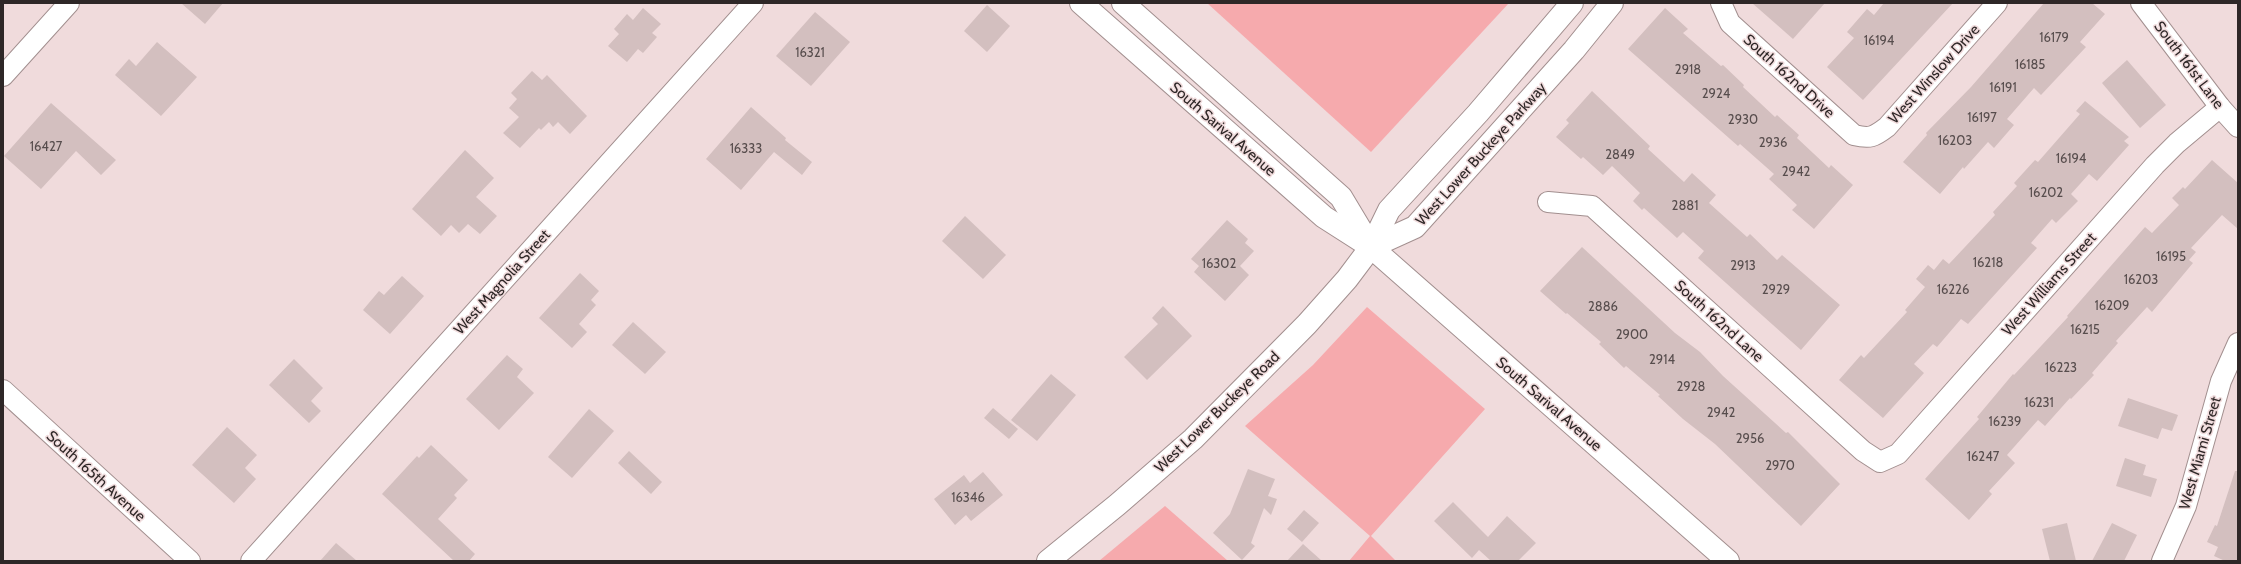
<svg xmlns="http://www.w3.org/2000/svg" width="2241" height="564" font-family="Cabin,sans-serif">
	<rect width="100%" height="100%" fill="#f0dbdc"/>
	<g fill="#f6aaad">
		<path d="M 1207,3 L 1509,3 L 1371,152 Z"/>
		<path d="M 1367,307 L 1485,409 L 1371,536 L 1396,561 L 1349,561 L 1370,536 L 1245,426 L 1313,365 Z"/>
		<path d="M 1165,506 L 1228,561 L 1099,561 Z"/>
	</g>
	<g fill="#d3bfbf">
		<path d="M 181,3 L 223,3 L 205,24 Z"/>
		<path d="M 1752,3 L 1825,3 L 1793,39 Z"/>
		<path d="M 1884,3 L 1953,3 L 1863,100 L 1827,67 L 1854,38 L 1847,32 L 1867,9 L 1874,15 Z"/>
		<path d="M 2044,3 L 2092,3 L 2105,14 L 2080,42 L 2086,47 L 2041,95 L 2034,88 L 2007,119 L 2014,125 L 1994,148 L 1988,142 L 1964,169 L 1963,167 L 1940,194 L 1903,162 L 1927,135 L 1926,133 L 1971,87 Z"/>
		<path d="M 987,5 L 1010,26 L 987,52 L 964,31 Z"/>
		<path d="M 643,8 L 661,24 L 652,33 L 657,37 L 643,53 L 638,49 L 627,62 L 608,46 L 619,34 L 614,29 L 627,14 L 633,20 Z"/>
		<path d="M 1665,8 L 1688,29 L 1683,33 L 1721,66 L 1723,65 L 1744,85 L 1743,87 L 1775,117 L 1777,115 L 1799,135 L 1797,138 L 1829,168 L 1831,165 L 1853,185 L 1814,229 L 1792,210 L 1797,205 L 1769,179 L 1774,174 L 1740,144 L 1738,146 L 1628,49 Z"/>
		<path d="M 815,12 L 850,42 L 811,86 L 776,56 Z"/>
		<path d="M 157,42 L 197,77 L 161,116 L 115,75 L 129,59 L 136,66 Z"/>
		<path d="M 2127,60 L 2166,105 L 2140,128 L 2102,83 Z"/>
		<path d="M 532,71 L 542,80 L 547,75 L 587,116 L 570,134 L 558,122 L 553,127 L 549,122 L 541,130 L 539,128 L 520,148 L 503,133 L 519,117 L 509,108 L 517,99 L 511,93 Z"/>
		<path d="M 1592,91 L 1650,146 L 1648,149 L 1684,182 L 1692,173 L 1716,195 L 1709,203 L 1747,237 L 1750,234 L 1777,260 L 1782,255 L 1840,305 L 1801,350 L 1698,258 L 1704,251 L 1683,232 L 1677,238 L 1644,208 L 1642,210 L 1633,201 L 1640,193 L 1612,166 L 1603,175 L 1583,157 L 1581,159 L 1556,137 L 1569,123 L 1566,120 Z"/>
		<path d="M 2085,101 L 2129,137 L 2124,141 L 2129,145 L 2097,181 L 2089,174 L 2071,194 L 2078,201 L 2056,223 L 2052,219 L 2031,243 L 2037,248 L 1968,324 L 1961,319 L 1937,347 L 1933,344 L 1914,364 L 1924,373 L 1883,418 L 1839,380 L 1861,355 L 1864,358 L 1907,312 L 1905,310 L 1925,287 L 1916,279 L 1928,265 L 1934,270 L 1943,259 L 1949,264 L 1995,215 L 1993,212 L 2017,186 L 2014,183 L 2035,160 L 2038,162 L 2080,114 L 2076,111 Z"/>
		<path d="M 51,103 L 116,160 L 101,175 L 76,151 L 41,189 L 4,156 Z"/>
		<path d="M 751,107 L 786,138 L 785,140 L 812,162 L 802,175 L 774,152 L 741,190 L 706,159 Z"/>
		<path d="M 465,150 L 494,178 L 476,197 L 497,216 L 480,234 L 468,224 L 459,233 L 451,225 L 441,236 L 412,209 Z"/>
		<path d="M 2212,160 L 2238,183 L 2238,229 L 2222,215 L 2191,248 L 2196,252 L 2189,260 L 2193,263 L 2152,312 L 2147,307 L 2116,341 L 2118,343 L 2092,373 L 2094,375 L 2071,399 L 2070,398 L 2045,426 L 2038,420 L 2007,455 L 2015,463 L 1989,491 L 1992,494 L 1969,520 L 1925,479 L 1979,419 L 1977,417 L 2013,374 L 2014,375 L 2068,317 L 2067,316 L 2145,227 L 2152,233 L 2179,205 L 2172,198 L 2183,187 L 2185,189 Z"/>
		<path d="M 965,216 L 1006,255 L 983,279 L 942,241 Z"/>
		<path d="M 1227,220 L 1248,239 L 1245,243 L 1254,251 L 1240,266 L 1249,275 L 1225,301 L 1194,272 L 1199,266 L 1191,259 Z"/>
		<path d="M 1582,247 L 1675,333 L 1700,352 L 1723,376 L 1786,433 L 1788,432 L 1840,484 L 1801,526 L 1715,444 L 1683,419 L 1658,396 L 1660,395 L 1626,366 L 1624,368 L 1599,344 L 1601,342 L 1567,313 L 1566,314 L 1540,291 Z"/>
		<path d="M 580,273 L 599,291 L 591,300 L 596,305 L 579,324 L 587,332 L 572,348 L 539,318 Z"/>
		<path d="M 402,276 L 424,296 L 390,334 L 363,310 L 379,291 L 384,295 Z"/>
		<path d="M 1163,306 L 1192,336 L 1147,380 L 1124,357 L 1158,324 L 1152,318 Z"/>
		<path d="M 633,322 L 666,352 L 645,374 L 612,345 Z"/>
		<path d="M 507,355 L 523,369 L 517,377 L 534,393 L 499,430 L 466,399 Z"/>
		<path d="M 294,359 L 323,388 L 311,401 L 321,411 L 309,423 L 269,385 Z"/>
		<path d="M 1051,374 L 1076,395 L 1037,441 L 1011,420 Z"/>
		<path d="M 2128,398 L 2178,415 L 2172,431 L 2162,428 L 2158,439 L 2118,426 Z"/>
		<path d="M 993,408 L 1018,429 L 1009,439 L 984,418 Z"/>
		<path d="M 589,409 L 614,431 L 572,478 L 548,457 Z"/>
		<path d="M 227,427 L 257,455 L 245,468 L 256,479 L 234,503 L 192,465 Z"/>
		<path d="M 431,445 L 468,480 L 454,495 L 457,498 L 438,519 L 475,554 L 469,561 L 454,561 L 382,494 L 417,456 L 419,458 Z"/>
		<path d="M 629,451 L 662,482 L 651,494 L 618,463 Z"/>
		<path d="M 2125,458 L 2146,465 L 2143,475 L 2157,479 L 2151,497 L 2116,486 Z"/>
		<path d="M 1248,469 L 1275,479 L 1268,496 L 1277,499 L 1271,515 L 1264,508 L 1251,543 L 1255,546 L 1242,560 L 1213,533 L 1230,514 Z"/>
		<path d="M 2235,471 L 2238,471 L 2238,561 L 2225,561 L 2214,556 L 2218,547 L 2207,542 L 2215,525 L 2217,526 Z"/>
		<path d="M 983,472 L 1003,495 L 971,521 L 966,515 L 955,525 L 934,499 L 964,475 L 970,483 Z"/>
		<path d="M 1453,502 L 1488,537 L 1507,516 L 1536,543 L 1518,561 L 1491,561 L 1479,550 L 1472,558 L 1434,521 Z"/>
		<path d="M 1304,510 L 1319,523 L 1302,542 L 1287,529 Z"/>
		<path d="M 2067,523 L 2076,561 L 2050,561 L 2042,529 Z"/>
		<path d="M 2112,523 L 2137,535 L 2124,561 L 2092,561 Z"/>
		<path d="M 336,543 L 357,561 L 320,561 Z"/>
		<path d="M 1303,544 L 1322,561 L 1287,561 Z"/>
	</g>
	<g fill="none" stroke-linecap="round" stroke-linejoin="round">
		<g stroke="#a28f8f" stroke-width="22">
			<g id="minor">
				<path d="M 1721,3 L 1730,23 L 1854,135 C 1870,139 1874,137 1887,127 L 1997,3"/>
				<path d="M 2141,3 L 2220,107 L 2238,127"/>
				<path d="M 3,76 L 69,3"/>
				<path d="M 1548,202 L 1592,206 L 1863,451 L 1880,462 L 1898,454 L 2155,165 L 2177,143 L 2220,107"/>
				<path d="M 3,390 L 190,561"/>
				<path d="M 251,561 L 753,3"/>
				<path d="M 2162,561 L 2186,506 L 2221,381 L 2238,343"/>
			</g>
		</g>
		<g stroke="#a28f8f" stroke-width="24">
			<g id="major">
				<path d="M 1081,3 L 1324,217 L 1371,247 L 1728,561"/>
				<path d="M 1123,3 L 1341,197 L 1368,242"/>
				<path d="M 1371,247 L 1415,227 L 1574,50 L 1612,3"/>
				<path d="M 1048,561 L 1117,505 L 1193,439 L 1307,324 L 1347,279 L 1371,247 L 1389,210 L 1478,113 L 1572,3"/>
			</g>
		</g>
		<use href="#minor" stroke="#fff" stroke-width="20"/>
		<use href="#major" stroke="#fff" stroke-width="22"/>
	</g>
	<g text-anchor="middle" stroke-width="3" stroke-linejoin="round" paint-order="stroke">
		<g font-size="13" fill="#574d4d">
			<text x="2054" y="42">16179</text>
			<text x="1879" y="45">16194</text>
			<text x="810" y="57">16321</text>
			<text x="2030" y="69">16185</text>
			<text x="1688" y="74">2918</text>
			<text x="2003" y="92">16191</text>
			<text x="1716" y="98">2924</text>
			<text x="1982" y="122">16197</text>
			<text x="1743" y="124">2930</text>
			<text x="1955" y="145">16203</text>
			<text x="1773" y="147">2936</text>
			<text x="46" y="151">16427</text>
			<text x="746" y="153">16333</text>
			<text x="1620" y="159">2849</text>
			<text x="2071" y="163">16194</text>
			<text x="1796" y="176">2942</text>
			<text x="2046" y="197">16202</text>
			<text x="1685" y="210">2881</text>
			<text x="2171" y="261">16195</text>
			<text x="1988" y="267">16218</text>
			<text x="1219" y="268">16302</text>
			<text x="1743" y="270">2913</text>
			<text x="2141" y="284">16203</text>
			<text x="1776" y="294">2929</text>
			<text x="1953" y="294">16226</text>
			<text x="2112" y="310">16209</text>
			<text x="1603" y="311">2886</text>
			<text x="2085" y="334">16215</text>
			<text x="1632" y="339">2900</text>
			<text x="1662" y="364">2914</text>
			<text x="2061" y="372">16223</text>
			<text x="1691" y="391">2928</text>
			<text x="2039" y="407">16231</text>
			<text x="1721" y="417">2942</text>
			<text x="2005" y="426">16239</text>
			<text x="1750" y="443">2956</text>
			<text x="1983" y="461">16247</text>
			<text x="1780" y="470">2970</text>
			<text x="968" y="502">16346</text>
		</g>
		<g font-size="15" fill="#2e2727" stroke="#f0dbdc">
			<text transform="translate(2189 65) rotate(53)" y="5">South 161st Lane</text>
			<text transform="translate(1934 74) rotate(-48)" y="5">West Winslow Drive</text>
			<text transform="translate(1789 76) rotate(42)" y="5">South 162nd Drive</text>
			<text transform="translate(1223 129) rotate(41)" y="5">South Sarival Avenue</text>
			<text transform="translate(1481 154) rotate(-48)" y="5">West Lower Buckeye Parkway</text>
			<text transform="translate(502 282) rotate(-48)" y="5">West Magnolia Street</text>
			<text transform="translate(2049 284) rotate(-48)" y="5">West Williams Street</text>
			<text transform="translate(1719 321) rotate(42)" y="5">South 162nd Lane</text>
			<text transform="translate(1549 404) rotate(41)" y="5">South Sarival Avenue</text>
			<text transform="translate(1217 412) rotate(-44)" y="5">West Lower Buckeye Road</text>
			<text transform="translate(2200 453) rotate(-74)" y="5">West Miami Street</text>
			<text transform="translate(96 476) rotate(42)" y="5">South 165th Avenue</text>
		</g>
	</g>
	<rect width="2241" height="564" fill="none" stroke="#2e2727" stroke-width="8"/>
</svg>
